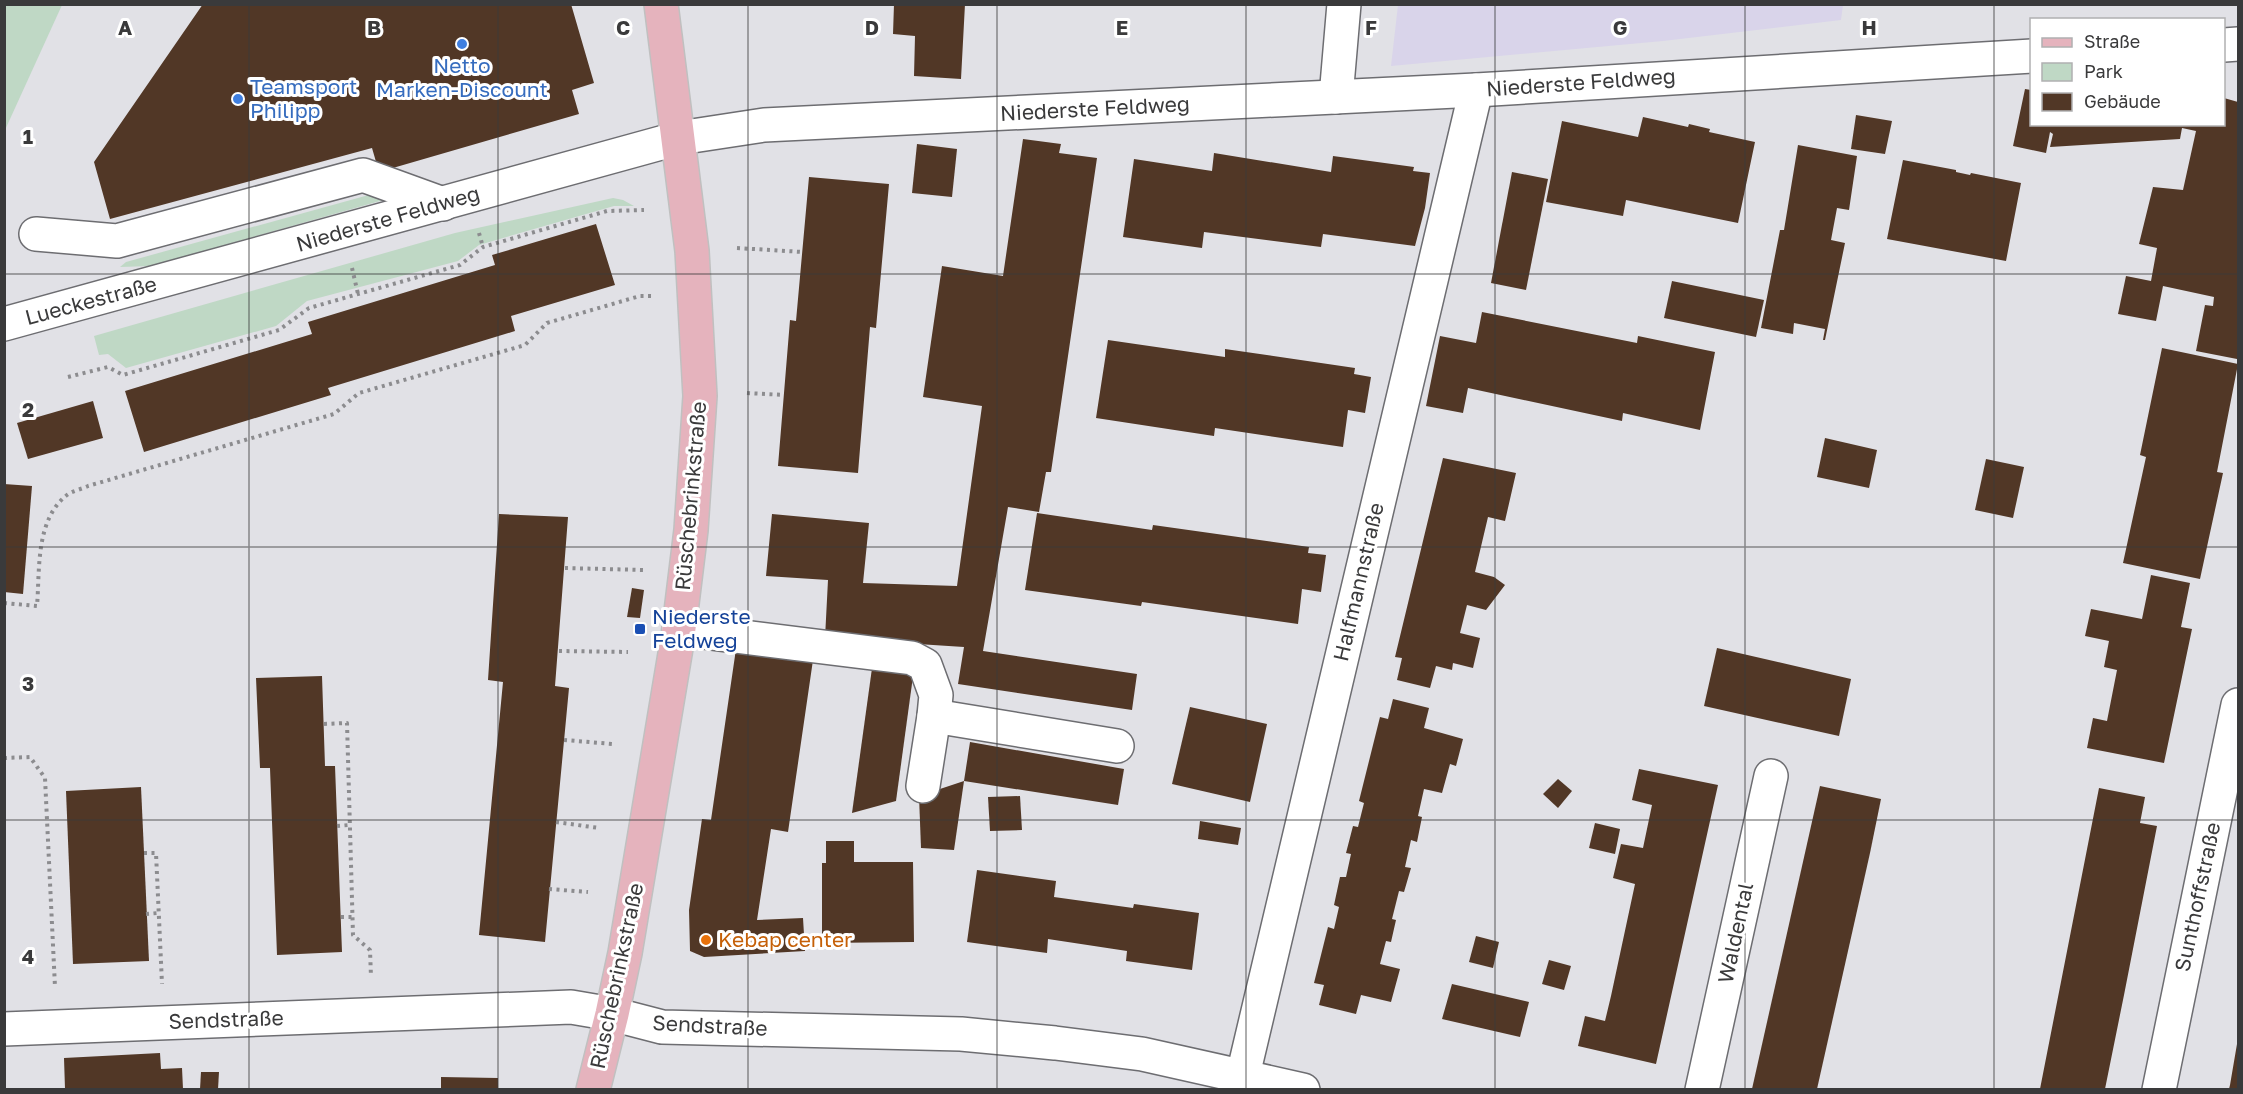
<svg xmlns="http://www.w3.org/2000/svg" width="2243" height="1094" font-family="'Golos Text',sans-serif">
	<rect width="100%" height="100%" fill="#e1e1e6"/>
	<path fill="#d9d4ea" d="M 1398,5 L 1398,4 L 1843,5 L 1841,20 L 1663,41 L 1391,66 Z"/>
	<g fill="#bfd8c5">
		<path d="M 5,4 L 62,5 L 5,130 L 4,5 Z"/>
		<path d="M 376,193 L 387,199 L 151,266 L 120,267 L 126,262 Z"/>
		<path d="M 613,198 L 623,200 L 634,206 L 614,206 L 479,245 L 458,261 L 307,301 L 276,326 L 126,368 L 108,354 L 99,355 L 94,336 L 455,233 Z"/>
	</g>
	<g fill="#513726">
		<path d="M 203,4 L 571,4 L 594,83 L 572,90 L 579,114 L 379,172 L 372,148 L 110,219 L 94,162 Z"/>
		<path d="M 894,4 L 965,4 L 961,79 L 914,76 L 915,36 L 893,34 Z"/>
		<path d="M 2025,89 L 2031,90 L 2031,124 L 2224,124 L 2224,98 L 2238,102 L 2237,359 L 2196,351 L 2205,305 L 2213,306 L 2214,297 L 2163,286 L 2156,321 L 2118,314 L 2126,276 L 2151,281 L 2157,248 L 2139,244 L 2153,187 L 2183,190 L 2196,131 L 2182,128 L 2180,139 L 2050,147 L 2053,134 L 2050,132 L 2046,153 L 2013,146 Z"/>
		<path d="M 1856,115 L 1892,121 L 1885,154 L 1851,149 Z"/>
		<path d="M 1643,117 L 1688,127 L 1689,124 L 1710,129 L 1709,132 L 1755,142 L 1738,223 L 1626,200 L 1623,216 L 1546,202 L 1562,121 L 1638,137 Z"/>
		<path d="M 1023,139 L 1061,144 L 1059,153 L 1097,158 L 1051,472 L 1046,472 L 1039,512 L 1008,507 L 983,651 L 1137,674 L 1132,710 L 958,684 L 964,647 L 825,638 L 828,580 L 766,576 L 772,514 L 869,523 L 863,583 L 957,586 L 982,406 L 923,397 L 942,266 L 1003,276 Z"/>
		<path d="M 917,144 L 957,149 L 952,197 L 912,193 Z"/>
		<path d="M 1798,145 L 1857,156 L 1849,210 L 1837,208 L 1831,240 L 1845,243 L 1825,340 L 1823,340 L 1825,329 L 1794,323 L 1793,334 L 1761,328 L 1780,230 L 1784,230 Z"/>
		<path d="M 1214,153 L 1331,172 L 1333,156 L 1414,167 L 1413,171 L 1430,173 L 1425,208 L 1415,246 L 1323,234 L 1321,247 L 1204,232 L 1202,248 L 1123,237 L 1134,159 L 1212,171 Z"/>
		<path d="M 1903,160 L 1956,170 L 1956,172 L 1970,175 L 1971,173 L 2021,183 L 2006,261 L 1887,239 Z"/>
		<path d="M 1512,172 L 1548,179 L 1526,290 L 1491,283 Z"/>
		<path d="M 809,177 L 889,184 L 876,328 L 870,327 L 858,473 L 778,466 L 790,320 L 796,321 Z"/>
		<path d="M 596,224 L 615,285 L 511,316 L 515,331 L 328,388 L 331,395 L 144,452 L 125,391 L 312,334 L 308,322 L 495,265 L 492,255 Z"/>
		<path d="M 1672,281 L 1764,300 L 1756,337 L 1664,318 Z"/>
		<path d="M 1482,312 L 1637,343 L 1638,336 L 1715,352 L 1700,430 L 1623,413 L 1622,421 L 1468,388 L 1463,413 L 1426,406 L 1440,336 L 1476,343 Z"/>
		<path d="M 1108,340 L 1225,357 L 1225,349 L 1355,368 L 1354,374 L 1371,377 L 1365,413 L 1348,410 L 1343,447 L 1215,428 L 1214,436 L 1096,418 Z"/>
		<path d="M 2162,348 L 2238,364 L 2217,472 L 2223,473 L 2200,579 L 2123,563 L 2146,457 L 2140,455 Z"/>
		<path d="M 93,401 L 103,438 L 28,459 L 17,423 Z"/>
		<path d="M 1825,438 L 1877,450 L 1869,488 L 1817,477 Z"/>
		<path d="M 1443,458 L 1516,473 L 1505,521 L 1488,517 L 1475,572 L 1494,577 L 1505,585 L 1486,610 L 1467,605 L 1460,633 L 1480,638 L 1473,668 L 1453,663 L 1452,670 L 1436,666 L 1430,688 L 1397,680 L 1402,658 L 1395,657 Z"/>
		<path d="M 1986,459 L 2024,467 L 2013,518 L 1975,510 Z"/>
		<path d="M 4,484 L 32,486 L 23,594 L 4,592 Z"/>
		<path d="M 1037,513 L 1152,530 L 1153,525 L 1309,547 L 1308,553 L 1326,555 L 1321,592 L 1302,589 L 1298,624 L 1142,602 L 1141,606 L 1025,590 Z"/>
		<path d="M 499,514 L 568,517 L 555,686 L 569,688 L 545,942 L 479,935 L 503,682 L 488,680 Z"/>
		<path d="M 2151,575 L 2190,583 L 2181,627 L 2192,629 L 2164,763 L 2087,748 L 2093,718 L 2107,721 L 2117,670 L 2104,667 L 2109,641 L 2085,636 L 2091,609 L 2142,619 Z"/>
		<path d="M 632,588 L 644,590 L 640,618 L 627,617 Z"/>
		<path d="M 1717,648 L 1851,679 L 1839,736 L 1704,706 Z"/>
		<path d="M 736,649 L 813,660 L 788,832 L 771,829 L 757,920 L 803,918 L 805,951 L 704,957 L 690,951 L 689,910 L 702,819 L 711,820 Z"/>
		<path d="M 873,661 L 914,669 L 896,801 L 852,813 Z"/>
		<path d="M 322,676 L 325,766 L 335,766 L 342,952 L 277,955 L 270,768 L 260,768 L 256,678 Z"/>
		<path d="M 1393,699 L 1429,708 L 1424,728 L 1463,739 L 1456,766 L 1450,764 L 1442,793 L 1424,789 L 1418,816 L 1422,817 L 1417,842 L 1411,840 L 1405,867 L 1411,868 L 1404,892 L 1399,891 L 1392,919 L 1396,920 L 1391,942 L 1386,941 L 1380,964 L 1400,969 L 1391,1002 L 1361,995 L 1356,1014 L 1319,1005 L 1324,985 L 1314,983 L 1328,927 L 1334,929 L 1339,907 L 1334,905 L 1340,877 L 1346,877 L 1351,854 L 1346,853 L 1353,826 L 1358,827 L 1364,803 L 1359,801 L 1380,717 L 1388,719 Z"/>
		<path d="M 1190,707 L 1267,724 L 1250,802 L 1172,784 Z"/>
		<path d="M 970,742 L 1124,769 L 1118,805 L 964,781 Z"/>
		<path d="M 1639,769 L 1718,785 L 1656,1064 L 1578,1046 L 1585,1016 L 1605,1021 L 1611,996 L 1635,884 L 1613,878 L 1621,844 L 1643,848 L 1652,805 L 1632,800 Z"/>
		<path d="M 1558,779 L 1572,791 L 1558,808 L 1543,794 Z"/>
		<path d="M 964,781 L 954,850 L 921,848 L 919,796 Z"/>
		<path d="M 1820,786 L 1881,799 L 1870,853 L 1817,1089 L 1752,1089 Z"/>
		<path d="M 141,787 L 149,961 L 73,964 L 66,791 Z"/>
		<path d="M 2099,788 L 2145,797 L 2140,823 L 2157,826 L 2124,995 L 2105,1089 L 2040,1089 Z"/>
		<path d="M 1020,796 L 1022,830 L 990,831 L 988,797 Z"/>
		<path d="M 1200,821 L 1241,828 L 1238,845 L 1198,839 Z"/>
		<path d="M 1595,823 L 1620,829 L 1615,854 L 1589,848 Z"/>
		<path d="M 826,841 L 854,841 L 854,862 L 913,862 L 914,942 L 822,943 L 822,863 L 826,863 Z"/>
		<path d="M 977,870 L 1056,881 L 1054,897 L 1133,908 L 1134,904 L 1199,913 L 1192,970 L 1126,961 L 1127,951 L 1048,939 L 1047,953 L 967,942 Z"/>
		<path d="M 1476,936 L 1499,942 L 1493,968 L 1469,962 Z"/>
		<path d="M 1549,960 L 1571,966 L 1564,990 L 1542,984 Z"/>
		<path d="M 1452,984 L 1529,1002 L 1520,1037 L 1442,1019 Z"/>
		<path d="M 2237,1044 L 2238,1089 L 2229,1089 L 2230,1085 Z"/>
		<path d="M 160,1053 L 161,1069 L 182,1068 L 183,1089 L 65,1089 L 64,1058 Z"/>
		<path d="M 201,1072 L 219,1072 L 218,1089 L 200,1089 Z"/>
		<path d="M 441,1077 L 498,1078 L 498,1089 L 441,1089 Z"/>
	</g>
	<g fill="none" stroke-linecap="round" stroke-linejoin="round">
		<g stroke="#6d6d71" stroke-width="36">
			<g id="minor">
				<path d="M 2224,45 L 2238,44"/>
				<path d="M 1336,97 L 1344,4"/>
				<path d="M 36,234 L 117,241 L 363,175 L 443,204"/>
				<path d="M 4,324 L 679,138 L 764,125 L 1476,90 L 2032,56"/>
				<path d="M 679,629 L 912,658 L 925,665 L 936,695 L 934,716 L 1117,746"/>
				<path d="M 923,786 L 934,716"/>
				<path d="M 4,1029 L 571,1007 L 612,1014 L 662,1027 L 961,1034 L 1055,1043 L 1142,1054 L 1303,1090"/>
				<path d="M 1243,1075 L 1476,90"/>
				<path d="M 1702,1090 L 1771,776"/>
				<path d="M 2159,1090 L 2238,705"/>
			</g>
		</g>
		<g stroke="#c0c0c0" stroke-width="36">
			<path id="major" d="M 593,1090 L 612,1014 L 625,953 L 678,636 L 691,530 L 700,396 L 692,251 L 661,4"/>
		</g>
		<g stroke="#8c8c8f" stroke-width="4" stroke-dasharray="3 4.5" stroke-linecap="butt">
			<path d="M 479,233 L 483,247"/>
			<path d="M 737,248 L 803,252"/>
			<path d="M 352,268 L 358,294"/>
			<path d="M 68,377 L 108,367 L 123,375 L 279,330 L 309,308 L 460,265 L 483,247 L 607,211 L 644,210"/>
			<path d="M 747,393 L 784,395"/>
			<path d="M 565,568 L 643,570"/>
			<path d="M 4,603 L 37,606 C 40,570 35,520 67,495 C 72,491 82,489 88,486 L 334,414 L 359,393 L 525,345 L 547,323 L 640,296 L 652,296"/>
			<path d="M 559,651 L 628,652"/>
			<path d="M 324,724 L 347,723 L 353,935 L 370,950 L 371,977"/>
			<path d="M 564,740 L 613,744"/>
			<path d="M 4,758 L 30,757 L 45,778 L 55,987"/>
			<path d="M 556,822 L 599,828"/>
			<path d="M 337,826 L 349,825"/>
			<path d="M 144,853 L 156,853 L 162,984"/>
			<path d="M 549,889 L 588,892"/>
			<path d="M 146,914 L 158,913"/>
			<path d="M 341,917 L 353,917"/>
		</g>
		<use href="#minor" stroke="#fff" stroke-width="33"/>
		<use href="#major" stroke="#e5b3bd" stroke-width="33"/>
	</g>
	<path fill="none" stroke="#3a3a3b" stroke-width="1.5" stroke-opacity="0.55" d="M 249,4 L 249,1090M 498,4 L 498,1090M 748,4 L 748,1090M 997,4 L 997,1090M 1246,4 L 1246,1090M 1495,4 L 1495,1090M 1745,4 L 1745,1090M 1994,4 L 1994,1090M 4,274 L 2238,274M 4,547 L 2238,547M 4,820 L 2238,820"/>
	<g fill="#3f7fe0" stroke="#fff" stroke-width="2">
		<circle cx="462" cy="44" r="6"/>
		<circle cx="238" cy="99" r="6"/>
	</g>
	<rect fill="#1a4fb4" stroke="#fff" stroke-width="2" x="634" y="623" width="12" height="12" rx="3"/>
	<circle fill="#e8710a" stroke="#fff" stroke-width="2" cx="706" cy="940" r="6"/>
	<g text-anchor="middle" stroke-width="6" stroke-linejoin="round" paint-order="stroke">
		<g font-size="21" fill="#366cbe" stroke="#fff">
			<text x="462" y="73">Netto<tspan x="462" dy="24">Marken-Discount</tspan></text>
			<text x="250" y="94" text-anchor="start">Teamsport<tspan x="250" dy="24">Philipp</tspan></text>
		</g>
		<g font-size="21" fill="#3a3a3b" stroke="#fff">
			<text transform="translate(1581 83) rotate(-4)" y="7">Niederste Feldweg</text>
			<text transform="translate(1095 109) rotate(-3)" y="7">Niederste Feldweg</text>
			<text transform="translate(388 219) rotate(-16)" y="7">Niederste Feldweg</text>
			<text transform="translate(91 301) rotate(-15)" y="7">Lueckestraße</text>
			<text transform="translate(691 496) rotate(-85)" y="7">Rüschebrinkstraße</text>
			<text transform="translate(1359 582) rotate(-77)" y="7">Halfmannstraße</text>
			<text transform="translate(2198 897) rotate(-78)" y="7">Sunthoffstraße</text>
			<text transform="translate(1736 933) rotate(-78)" y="7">Waldental</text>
			<text transform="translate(617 976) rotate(-78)" y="7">Rüschebrinkstraße</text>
			<text transform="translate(226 1020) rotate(-2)" y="7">Sendstraße</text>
			<text transform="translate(710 1026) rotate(3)" y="7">Sendstraße</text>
		</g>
		<g font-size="21" fill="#164399" stroke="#fff" text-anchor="start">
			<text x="652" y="624">Niederste<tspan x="652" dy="24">Feldweg</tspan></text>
		</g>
		<g font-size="21" fill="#c56008" stroke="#fff" text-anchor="start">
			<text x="718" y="947">Kebap center</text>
		</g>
	</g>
	<g font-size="20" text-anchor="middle" font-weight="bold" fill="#3a3a3b" stroke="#fff" stroke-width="6" stroke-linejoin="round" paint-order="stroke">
		<text x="125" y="35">A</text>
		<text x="374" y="35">B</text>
		<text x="623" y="35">C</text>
		<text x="872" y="35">D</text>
		<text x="1122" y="35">E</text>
		<text x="1371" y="35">F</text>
		<text x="1620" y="35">G</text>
		<text x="1869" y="35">H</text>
		<text x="28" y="144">1</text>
		<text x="28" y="417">2</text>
		<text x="28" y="691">3</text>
		<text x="28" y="964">4</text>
	</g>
	<rect width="2243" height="1094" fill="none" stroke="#3a3a3b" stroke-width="12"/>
	<rect x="2030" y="18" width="195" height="108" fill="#ffffff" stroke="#b0b0b1" stroke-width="1.5"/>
	<rect x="2042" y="38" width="30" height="9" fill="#e5b3bd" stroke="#b0b0b1" stroke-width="1.5"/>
	<text x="2084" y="48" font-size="18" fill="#3a3a3b">Straße</text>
	<rect x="2042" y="63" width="30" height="18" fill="#bfd8c5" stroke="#b0b0b1" stroke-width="1.5"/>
	<text x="2084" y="78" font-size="18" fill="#3a3a3b">Park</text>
	<rect x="2042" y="93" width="30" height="18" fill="#513726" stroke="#b0b0b1" stroke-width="1.5"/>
	<text x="2084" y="108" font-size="18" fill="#3a3a3b">Gebäude</text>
</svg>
